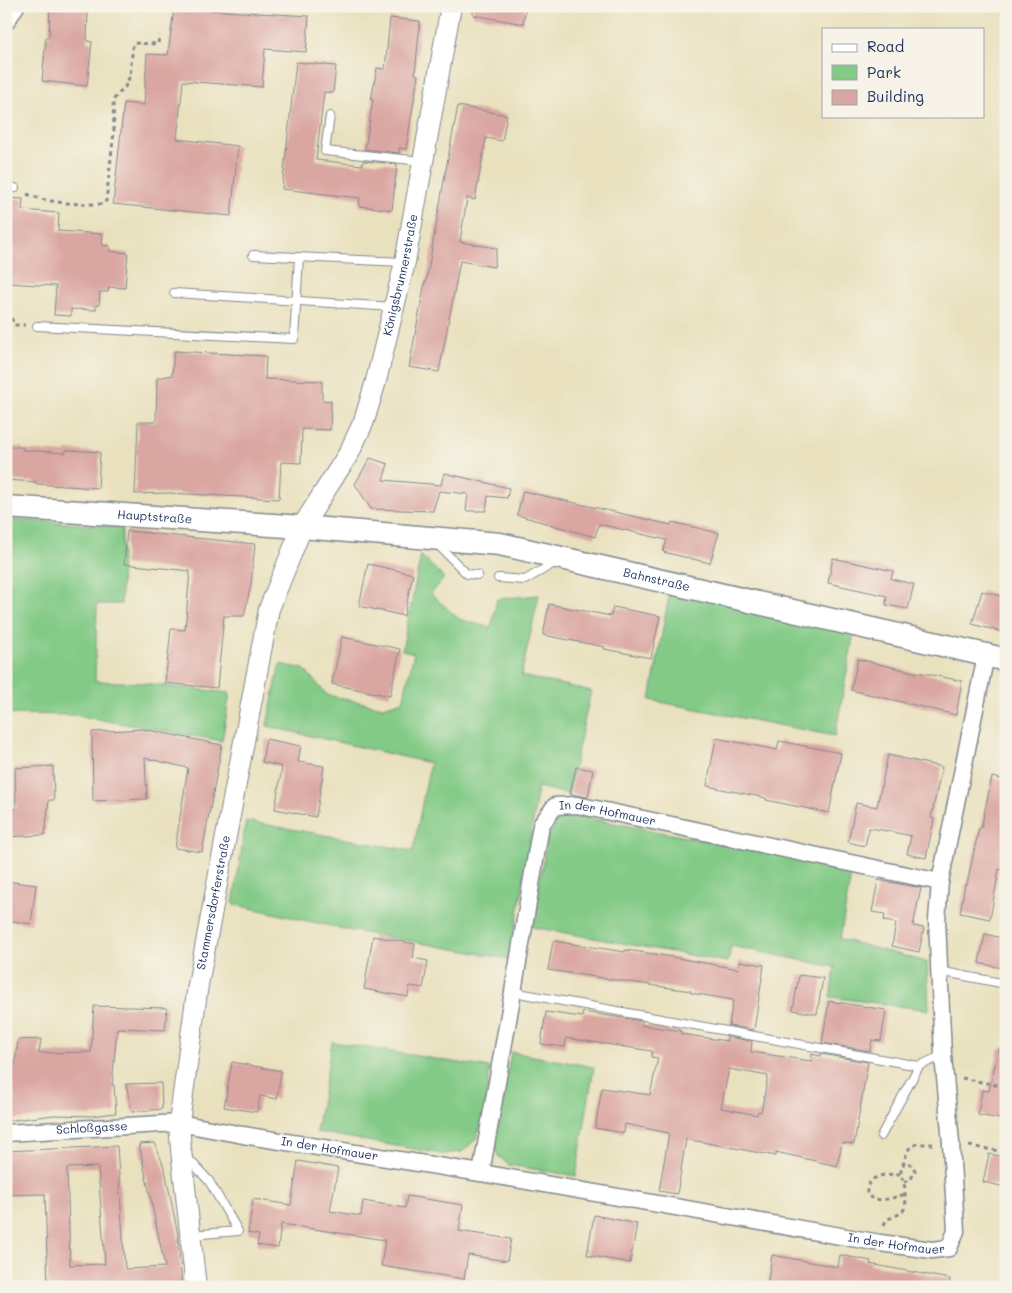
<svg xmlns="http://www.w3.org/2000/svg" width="1012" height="1293" font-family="Mali,sans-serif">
	<rect width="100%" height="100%" fill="#f7f3e8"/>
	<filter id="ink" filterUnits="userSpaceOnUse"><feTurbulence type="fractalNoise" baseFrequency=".02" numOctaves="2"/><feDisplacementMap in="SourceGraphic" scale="10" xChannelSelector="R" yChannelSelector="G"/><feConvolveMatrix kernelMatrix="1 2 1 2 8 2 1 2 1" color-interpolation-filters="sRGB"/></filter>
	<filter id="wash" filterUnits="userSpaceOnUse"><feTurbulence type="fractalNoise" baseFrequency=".0096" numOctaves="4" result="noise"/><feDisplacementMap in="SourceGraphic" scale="20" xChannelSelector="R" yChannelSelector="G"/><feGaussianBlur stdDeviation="1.12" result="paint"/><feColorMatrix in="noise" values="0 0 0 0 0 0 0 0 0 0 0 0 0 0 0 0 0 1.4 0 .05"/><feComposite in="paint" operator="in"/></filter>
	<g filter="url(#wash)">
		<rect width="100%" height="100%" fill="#e9e1be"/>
		<g fill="#82ca86" stroke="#4e7c72">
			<path d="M 6,519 L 122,527 L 121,604 L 97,604 L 95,681 L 142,683 L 230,693 L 222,741 L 73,715 L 6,714 Z"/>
			<path d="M 421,555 L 444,578 L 431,594 L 459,619 L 491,628 L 497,599 L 539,595 L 521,676 L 591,691 L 568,794 L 538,787 L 525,874 L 510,959 L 348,930 L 233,904 L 246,821 L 413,851 L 430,763 L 267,726 L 280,664 L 304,669 L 327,695 L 383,707 L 403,701 L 414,653 L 402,650 Z"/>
			<path d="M 670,590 L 854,633 L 835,736 L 650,700 Z"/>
			<path d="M 564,816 L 578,816 L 852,869 L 840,939 L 927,962 L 929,1010 L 830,997 L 835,967 L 731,946 L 728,962 L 532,927 L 549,827 L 556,819 Z"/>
			<path d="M 332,1042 L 490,1068 L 484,1118 L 476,1139 L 462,1152 L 442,1154 L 316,1132 Z"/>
			<path d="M 511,1052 L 594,1067 L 576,1176 L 509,1165 L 498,1156 L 495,1145 Z"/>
		</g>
		<g id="blocks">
			<g fill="#daa6a1" fill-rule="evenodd">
				<path d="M 50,6 L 88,6 L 87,41 L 92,42 L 87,86 L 42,81 L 46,37 L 49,37 Z"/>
				<path d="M 473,6 L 526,6 L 523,24 L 473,15 Z"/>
				<path d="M 174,8 L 309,16 L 306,52 L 265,49 L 262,87 L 183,81 L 177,139 L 238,146 L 231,216 L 113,204 L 124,103 L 144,105 L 147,54 L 168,55 Z"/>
				<path d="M 390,18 L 420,21 L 415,74 L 418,75 L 406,149 L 399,148 L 399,153 L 365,149 L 373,100 L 371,100 L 377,68 L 385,69 Z"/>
				<path d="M 296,62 L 336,66 L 333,93 L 324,92 L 316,160 L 362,165 L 363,161 L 397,164 L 392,210 L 359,206 L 360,198 L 282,189 Z"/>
				<path d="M 458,106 L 507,115 L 502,141 L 486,138 L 475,200 L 467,198 L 460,242 L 497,248 L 494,267 L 460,261 L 439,372 L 409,367 L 425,282 L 426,282 L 448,158 Z"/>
				<path d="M 6,198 L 23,199 L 22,210 L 59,213 L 58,231 L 103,234 L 102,245 L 110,246 L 109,251 L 128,253 L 125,288 L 109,287 L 108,292 L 100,292 L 99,305 L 96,305 L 96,310 L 71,309 L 71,316 L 54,315 L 56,286 L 6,283 Z"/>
				<path d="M 174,351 L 266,356 L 265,379 L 322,381 L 322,400 L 331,401 L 330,430 L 302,429 L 301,463 L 281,462 L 279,499 L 168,493 L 135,494 L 138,422 L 156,422 L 157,378 L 172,375 Z"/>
				<path d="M 6,447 L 23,447 L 22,450 L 66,453 L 66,450 L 100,452 L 98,488 L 36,484 L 36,482 L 6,480 Z"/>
				<path d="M 370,458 L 388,464 L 383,480 L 441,485 L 444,473 L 509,488 L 507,498 L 488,496 L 486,511 L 466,511 L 468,494 L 439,491 L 433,511 L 371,509 L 355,484 Z"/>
				<path d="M 523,491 L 671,525 L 672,522 L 719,533 L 710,563 L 663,552 L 667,540 L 599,524 L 595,537 L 517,515 Z"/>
				<path d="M 127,531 L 255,544 L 251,584 L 244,616 L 224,616 L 217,688 L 165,683 L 171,629 L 185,630 L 190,571 L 124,564 Z"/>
				<path d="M 833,558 L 893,571 L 891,579 L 914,584 L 908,609 L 886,605 L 887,596 L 828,583 Z"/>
				<path d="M 368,564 L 413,574 L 404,616 L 359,606 Z"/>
				<path d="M 982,591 L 1006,597 L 1006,633 L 972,624 Z"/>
				<path d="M 549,604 L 611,616 L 613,607 L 660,616 L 651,658 L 604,649 L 605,647 L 543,635 Z"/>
				<path d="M 342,637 L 400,649 L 390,696 L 332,684 Z"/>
				<path d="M 858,659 L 917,673 L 917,672 L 962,681 L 956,715 L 851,690 Z"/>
				<path d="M 143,729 L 222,745 L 202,852 L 175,848 L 188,768 L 145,758 L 147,799 L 93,801 L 92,732 Z"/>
				<path d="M 716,738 L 777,750 L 779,741 L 841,753 L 829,813 L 766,800 L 766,798 L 707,786 Z"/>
				<path d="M 266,739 L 301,746 L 298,762 L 324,766 L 316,817 L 275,809 L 282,767 L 262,762 Z"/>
				<path d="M 888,755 L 942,767 L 931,818 L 934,819 L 926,858 L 907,854 L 911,836 L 888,831 L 869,828 L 865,846 L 848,842 L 856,803 L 877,807 Z"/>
				<path d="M 53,766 L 54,800 L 49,800 L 45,835 L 6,837 L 6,809 L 16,809 L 15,768 Z"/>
				<path d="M 576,767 L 593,770 L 588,797 L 570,794 Z"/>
				<path d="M 992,777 L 1006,780 L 1006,871 L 999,869 L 990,919 L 960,913 L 965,884 L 967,884 L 979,828 L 981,828 Z"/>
				<path d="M 878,880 L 921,888 L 913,926 L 924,928 L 919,952 L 892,946 L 896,923 L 884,921 L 885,914 L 872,912 Z"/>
				<path d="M 6,881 L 36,885 L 31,924 L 6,920 Z"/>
				<path d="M 985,934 L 1006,939 L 1006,969 L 979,963 Z"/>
				<path d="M 373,936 L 415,944 L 413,958 L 428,961 L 423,988 L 410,986 L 408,997 L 364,989 Z"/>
				<path d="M 553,941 L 625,952 L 625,950 L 655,954 L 738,969 L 739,961 L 764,965 L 754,1030 L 729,1026 L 733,1000 L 691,993 L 691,991 L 548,970 Z"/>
				<path d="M 799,975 L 823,978 L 817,1014 L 793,1010 Z"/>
				<path d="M 829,1001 L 886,1010 L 881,1041 L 872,1040 L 870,1051 L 822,1043 Z"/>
				<path d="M 94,1006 L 167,1008 L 165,1030 L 117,1028 L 112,1085 L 114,1085 L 116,1113 L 91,1116 L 54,1115 L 6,1121 L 6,1083 L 12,1083 L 18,1040 L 41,1039 L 39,1053 L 91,1052 Z"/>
				<path d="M 546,1012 L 582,1017 L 583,1012 L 642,1021 L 641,1025 L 681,1031 L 681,1034 L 727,1041 L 727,1037 L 752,1041 L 751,1052 L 811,1061 L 812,1054 L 820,1056 L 821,1054 L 868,1062 L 854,1144 L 842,1143 L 837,1166 L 776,1152 L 776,1156 L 686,1139 L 677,1194 L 659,1191 L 669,1133 L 625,1124 L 624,1133 L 595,1128 L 602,1088 L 650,1095 L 658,1058 L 651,1057 L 652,1051 L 566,1038 L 565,1047 L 541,1044 ZM 729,1069 L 768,1076 L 761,1112 L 758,1111 L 757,1115 L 721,1108 Z"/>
				<path d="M 999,1048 L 1006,1049 L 1006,1120 L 978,1115 L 982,1090 L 989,1091 Z"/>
				<path d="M 232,1062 L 281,1071 L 277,1099 L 260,1096 L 257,1112 L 224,1107 Z"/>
				<path d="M 161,1083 L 162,1109 L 132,1112 L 126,1084 Z"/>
				<path d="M 155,1143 L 165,1170 L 178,1235 L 182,1287 L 48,1287 L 45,1194 L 6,1195 L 6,1151 L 117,1146 L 125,1269 L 165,1267 L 139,1144 ZM 98,1167 L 105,1264 L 70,1265 L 67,1168 Z"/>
				<path d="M 989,1154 L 1006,1157 L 1006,1187 L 983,1182 Z"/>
				<path d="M 298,1161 L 338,1168 L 330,1211 L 361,1216 L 363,1201 L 405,1208 L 407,1196 L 463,1205 L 459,1231 L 511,1239 L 507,1261 L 468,1255 L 464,1279 L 381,1266 L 385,1240 L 281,1224 L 278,1248 L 257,1245 L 259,1235 L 248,1233 L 253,1199 L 291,1205 Z"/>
				<path d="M 594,1215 L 637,1224 L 630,1263 L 587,1255 Z"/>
				<path d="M 772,1255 L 838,1267 L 840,1255 L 871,1261 L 870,1264 L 950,1279 L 949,1287 L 767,1287 Z"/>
			</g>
		</g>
	</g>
	<g filter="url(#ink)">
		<use href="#blocks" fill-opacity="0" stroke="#82888e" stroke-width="1"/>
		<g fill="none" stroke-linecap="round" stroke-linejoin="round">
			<g stroke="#82888e" stroke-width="10">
				<g id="service">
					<path d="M 330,116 L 325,151 L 422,161"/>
					<path d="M 6,187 L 15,188"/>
					<path d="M 253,255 L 403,262"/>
					<path d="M 174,293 L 394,307"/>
					<path d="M 37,326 L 294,339 L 299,257"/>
					<path d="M 436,543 L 467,574 L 478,575"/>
					<path d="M 498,578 L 525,580 L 556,562"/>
					<path d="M 939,971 L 1006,984"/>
					<path d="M 513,992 L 919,1066"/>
					<path d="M 881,1136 L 919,1066 L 943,1055"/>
					<path d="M 185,1155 L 209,1181 L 238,1231 L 191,1235"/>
				</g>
			</g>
			<g stroke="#82888e" stroke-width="19">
				<g id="minor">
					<path d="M 6,22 L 16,6"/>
					<path id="s1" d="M 6,1133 L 179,1123 L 243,1135 L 481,1173 L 880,1243 L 932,1250 L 949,1248 L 956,1231 L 951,1143 L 943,1055 L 937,920 L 940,882 L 986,655"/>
					<path id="s2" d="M 481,1173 L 513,992 L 541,825 L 555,806 L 577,805 L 940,882"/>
				</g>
			</g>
			<g stroke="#82888e" stroke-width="22">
				<g id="tertiary">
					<path id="s3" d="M 196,1287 L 181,1150 L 179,1123 L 198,985 L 269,609 L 302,527 L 349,453 L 364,421 L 376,381 L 405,262 L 451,6"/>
				</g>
			</g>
			<g stroke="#82888e" stroke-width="25">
				<g id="secondary">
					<path id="s4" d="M 6,507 L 302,527 L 500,544 L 986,655 L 1006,660"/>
				</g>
			</g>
			<g stroke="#82888e" stroke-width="3" stroke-dasharray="4 4" stroke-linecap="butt">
				<path d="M 27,194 C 50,204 78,204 104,204 L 106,201 L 114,132 L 113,100 L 125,87 L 130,76 L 133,43 L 158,44 L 159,35"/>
				<path d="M 6,303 L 14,325 L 25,325"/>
				<path d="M 962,1078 L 1006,1087"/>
				<path d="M 969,1146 L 1006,1152"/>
				<path d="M 900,1174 C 885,1174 865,1175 867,1195 C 878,1204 892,1198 906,1194"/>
				<path d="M 904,1182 L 911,1179 L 915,1171 L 913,1165 L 905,1162"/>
				<path d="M 884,1225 L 886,1220 C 902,1213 908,1212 905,1194 C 905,1186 904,1181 900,1174 C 904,1164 905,1154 911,1146 L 918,1144 L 933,1144"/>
			</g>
			<use href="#service" stroke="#fff" stroke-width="8"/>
			<use href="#minor" stroke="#fff" stroke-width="16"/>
			<use href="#tertiary" stroke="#fff" stroke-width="20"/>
			<use href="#secondary" stroke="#fff" stroke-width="22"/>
		</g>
	</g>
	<g text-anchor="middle" stroke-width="4" stroke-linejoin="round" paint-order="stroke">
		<g font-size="12" fill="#1b2f5e" stroke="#f7f3e8">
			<text dy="4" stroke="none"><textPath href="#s3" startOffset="1049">Königsbrunnerstraße</textPath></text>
			<text dy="4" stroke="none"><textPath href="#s4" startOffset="149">Hauptstraße</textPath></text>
			<text dy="4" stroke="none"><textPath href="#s4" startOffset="656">Bahnstraße</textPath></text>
			<text dy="4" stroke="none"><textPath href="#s2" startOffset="430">In der Hofmauer</textPath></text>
			<text dy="4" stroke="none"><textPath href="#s3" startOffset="388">Stammersdorferstraße</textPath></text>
			<text dy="4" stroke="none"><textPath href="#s1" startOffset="86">Schloßgasse</textPath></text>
			<text dy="4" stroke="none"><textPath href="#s1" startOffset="326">In der Hofmauer</textPath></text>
			<text dy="4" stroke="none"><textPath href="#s1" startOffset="901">In der Hofmauer</textPath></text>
		</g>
	</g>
	<rect width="1012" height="1293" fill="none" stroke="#f7f3e8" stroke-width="25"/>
	<rect x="822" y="28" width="162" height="90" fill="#f7f3e8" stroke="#9fa5b1"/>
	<rect x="832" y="44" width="25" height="8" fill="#ffffff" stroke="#9fa5b1"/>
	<text x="867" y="52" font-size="15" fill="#1b2f5e">Road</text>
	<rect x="832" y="65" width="25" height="15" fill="#82ca86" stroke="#9fa5b1"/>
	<text x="867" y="78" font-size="15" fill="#1b2f5e">Park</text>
	<rect x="832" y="90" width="25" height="15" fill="#daa6a1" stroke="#9fa5b1"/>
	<text x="867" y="102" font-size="15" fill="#1b2f5e">Building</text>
</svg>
